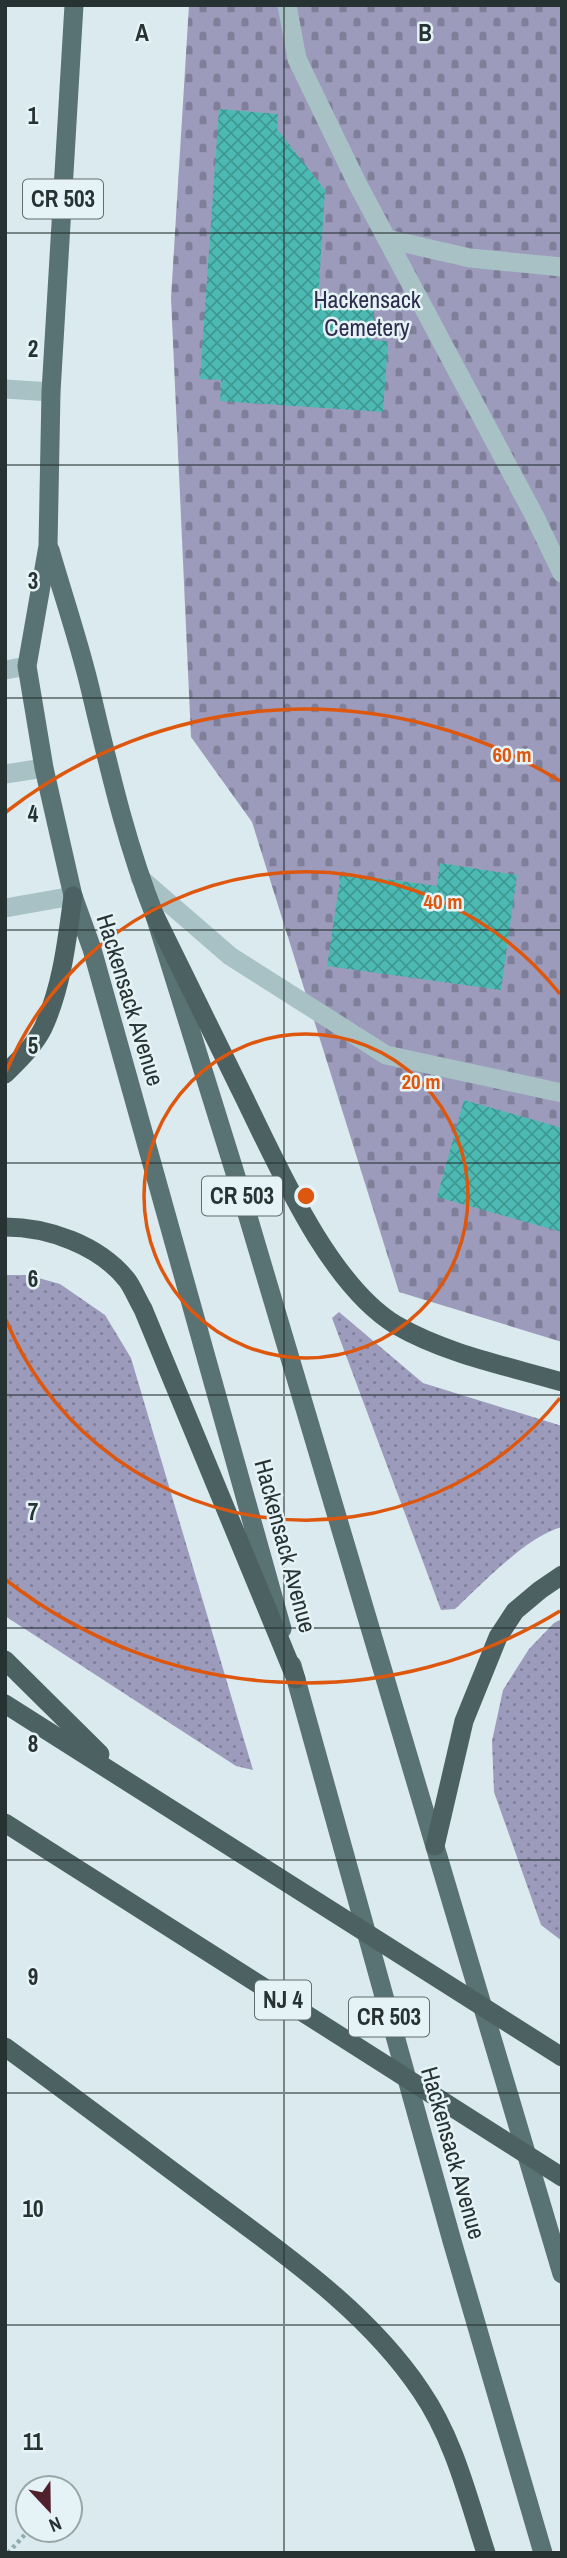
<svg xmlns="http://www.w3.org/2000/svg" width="567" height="2558" font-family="'Archivo Narrow',sans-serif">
	<defs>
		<pattern id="grass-dots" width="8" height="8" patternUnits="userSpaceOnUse" patternTransform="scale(1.75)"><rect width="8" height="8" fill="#9c9bbc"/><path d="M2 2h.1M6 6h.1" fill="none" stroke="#7f7f99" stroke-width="1.8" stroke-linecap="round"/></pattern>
		<pattern id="cemetery-stones" width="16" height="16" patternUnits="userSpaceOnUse" patternTransform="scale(1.75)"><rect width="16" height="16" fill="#9c9bbc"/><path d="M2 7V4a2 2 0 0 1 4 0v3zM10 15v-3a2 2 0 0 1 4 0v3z" fill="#7f7f99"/></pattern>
		<pattern id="building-cross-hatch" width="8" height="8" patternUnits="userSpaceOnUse" patternTransform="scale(1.75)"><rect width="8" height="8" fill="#4cbab3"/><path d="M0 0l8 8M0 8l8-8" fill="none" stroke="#3f9892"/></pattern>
	</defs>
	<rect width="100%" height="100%" fill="#daeaee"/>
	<g fill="url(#grass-dots)">
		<path d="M 5,1275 L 28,1275 L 60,1284 L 105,1315 L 131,1358 L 253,1770 L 236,1766 L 5,1616 Z"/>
		<path d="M 339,1312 L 423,1383 L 562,1426 L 562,1527 C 527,1536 482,1584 455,1609 L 441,1610 L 332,1318 Z"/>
		<path d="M 562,1619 L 562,1941 L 541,1925 L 494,1792 L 492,1741 L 503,1690 L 529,1649 L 554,1623 Z"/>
	</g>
	<path fill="url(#cemetery-stones)" d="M 189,5 L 562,5 L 562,1342 L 399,1292 L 252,822 L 191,737 L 171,298 Z"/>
	<g fill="url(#building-cross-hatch)">
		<path d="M 219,109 L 278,114 L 277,129 L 325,190 L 318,301 L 374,304 L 372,340 L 388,341 L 383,412 L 220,401 L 221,380 L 200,379 Z"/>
		<path d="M 440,863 L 517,875 L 501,990 L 327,966 L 341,873 L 437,886 Z"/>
		<path d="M 464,1100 L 562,1128 L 562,1232 L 437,1197 Z"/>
	</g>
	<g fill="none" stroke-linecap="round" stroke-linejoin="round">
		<path stroke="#91adb1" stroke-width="4.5" stroke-dasharray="3.5 3.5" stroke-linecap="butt" d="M 8,2553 L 29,2530"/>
		<g stroke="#a7c1c5" stroke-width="19">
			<path d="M 287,5 L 297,59 L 357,183 L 534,515 L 562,573"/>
			<path d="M 387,239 L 470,258 L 562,267"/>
			<path d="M 5,670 L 27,666"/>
			<path d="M 5,774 L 44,768"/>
			<path d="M 140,878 L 230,956 L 386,1055 L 562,1093"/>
			<path d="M 5,908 L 73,896"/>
		</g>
		<path stroke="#a7c1c5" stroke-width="19" d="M 5,389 L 51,392"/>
		<g stroke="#597273" stroke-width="19">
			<path d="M 74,5 L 51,392 L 48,546 L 27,666 L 44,768 L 73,896 L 92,949 L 282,1629"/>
			<path d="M 50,550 C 63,595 78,639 89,684 C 108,763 125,841 155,916 L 235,1173 L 562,2274"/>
			<path d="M 292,1665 L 452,2241 L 543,2553"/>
		</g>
		<g stroke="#4c6262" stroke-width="19">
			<path d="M 155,916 C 184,975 213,1034 242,1093 C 277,1164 328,1284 396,1325 C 446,1354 507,1366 562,1382"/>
			<path d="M 5,1074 C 19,1060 34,1046 43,1028 C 62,987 67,940 73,896"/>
			<path d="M 5,1227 C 48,1227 99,1245 127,1280 C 133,1288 137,1299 143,1309 L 296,1679"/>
			<path d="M 5,1660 L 100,1754"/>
			<path d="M 5,1704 L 562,2057"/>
			<path d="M 5,1823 L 562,2177"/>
			<path d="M 435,1846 L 464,1721 L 498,1637 L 515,1611 L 540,1590 L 562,1575"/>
			<path d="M 5,2047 C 75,2098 144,2150 214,2202 C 288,2257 369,2313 421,2391 C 454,2439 468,2498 486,2553"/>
		</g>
	</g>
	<path fill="none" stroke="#273232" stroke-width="2" stroke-opacity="0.55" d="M 284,5 L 284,2553M 5,233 L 562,233M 5,465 L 562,465M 5,698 L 562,698M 5,930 L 562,930M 5,1163 L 562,1163M 5,1395 L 562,1395M 5,1628 L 562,1628M 5,1860 L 562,1860M 5,2093 L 562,2093M 5,2325 L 562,2325"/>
	<g fill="none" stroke="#de570e" stroke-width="3.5">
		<circle cx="306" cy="1196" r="162"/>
		<path d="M560 1398A325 325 0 0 1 6 1320M6 1072A325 325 0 0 1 560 994"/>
		<path d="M560 1611A487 487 0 0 1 6 1580M6 812A487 487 0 0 1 560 781"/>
	</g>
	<g text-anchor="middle" stroke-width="5" stroke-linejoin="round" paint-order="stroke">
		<g fill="#e5f3f7" stroke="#606c6d" stroke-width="2">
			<rect x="23" y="179.5" width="80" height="39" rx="5"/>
			<rect x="202" y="1176.5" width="80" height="39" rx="5"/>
			<rect x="255" y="1980.5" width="56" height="39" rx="5"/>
			<rect x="349" y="1997.5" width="80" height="39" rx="5"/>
		</g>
		<g font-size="23" font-weight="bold" fill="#273232">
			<text x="63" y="207">CR 503</text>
			<text x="242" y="1204">CR 503</text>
			<text x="283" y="2008">NJ 4</text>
			<text x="389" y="2025">CR 503</text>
		</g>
		<g font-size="24" fill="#2f2d4e" stroke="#e5f3f7">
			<text x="367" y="308">Hackensack<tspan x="367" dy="28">Cemetery</tspan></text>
		</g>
		<g font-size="24" fill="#273232" stroke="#e5f3f7">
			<text transform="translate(130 1000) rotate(73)" y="8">Hackensack Avenue</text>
			<text transform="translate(285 1546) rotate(75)" y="8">Hackensack Avenue</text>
			<text transform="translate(453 2153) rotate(74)" y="8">Hackensack Avenue</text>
		</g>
	</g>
	<g font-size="23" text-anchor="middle" font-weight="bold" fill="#273232" stroke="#e5f3f7" stroke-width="5" stroke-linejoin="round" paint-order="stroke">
		<text x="142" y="41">A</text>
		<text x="425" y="41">B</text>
		<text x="33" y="124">1</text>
		<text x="33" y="357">2</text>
		<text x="33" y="589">3</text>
		<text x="33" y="822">4</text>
		<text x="33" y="1054">5</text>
		<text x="33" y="1287">6</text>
		<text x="33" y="1520">7</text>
		<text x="33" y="1752">8</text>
		<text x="33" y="1985">9</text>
		<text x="33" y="2217">10</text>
		<text x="33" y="2450">11</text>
	</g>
	<circle cx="306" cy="1196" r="10" fill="#de570e" stroke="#e5f3f7" stroke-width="3.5"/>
	<g font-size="21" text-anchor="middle" font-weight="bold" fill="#de570e" stroke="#e5f3f7" stroke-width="5" stroke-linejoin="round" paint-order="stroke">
		<text x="512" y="762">60 m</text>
		<text x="443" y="909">40 m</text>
		<text x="421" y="1089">20 m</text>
	</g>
	<rect width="567" height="2558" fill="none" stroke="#273232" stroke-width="14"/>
	<g transform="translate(49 2509) rotate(158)"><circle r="33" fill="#e5f3f7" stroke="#99a6a8" stroke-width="2"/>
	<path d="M0-5L12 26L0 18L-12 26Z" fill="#50202c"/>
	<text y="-10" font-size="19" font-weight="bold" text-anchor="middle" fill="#273232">N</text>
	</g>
</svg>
